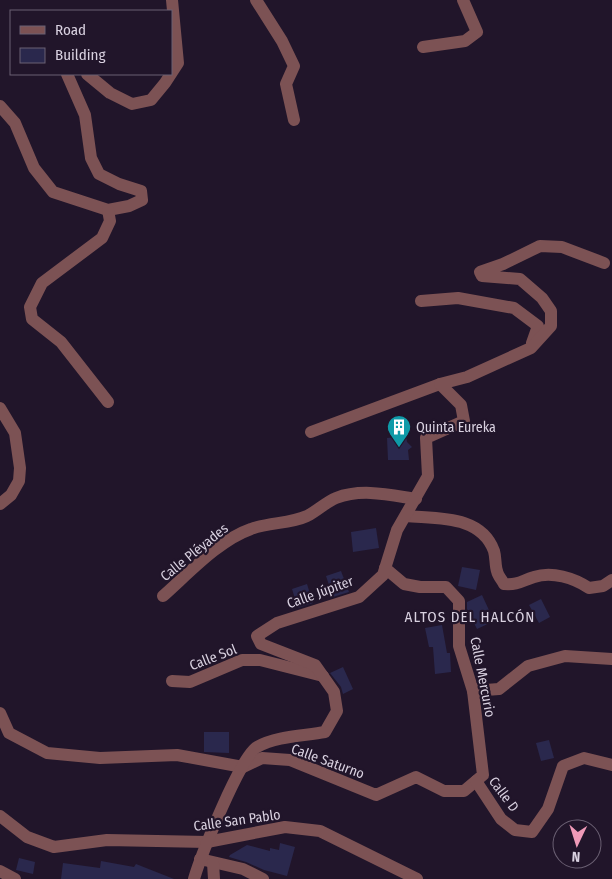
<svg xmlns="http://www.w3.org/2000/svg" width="612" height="879" font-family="'Fira Sans Condensed',sans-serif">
	<rect width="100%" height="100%" fill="#21152a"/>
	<g fill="#2a284d">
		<path d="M 406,436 L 407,442 L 412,447 L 408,450 L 409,460 L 388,460 L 387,438 Z"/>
		<path d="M 376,528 L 379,548 L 353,552 L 351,532 Z"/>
		<path d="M 462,567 L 480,570 L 476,590 L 458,586 Z"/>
		<path d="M 341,571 L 349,592 L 333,597 L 326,576 Z"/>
		<path d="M 307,584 L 313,603 L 298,608 L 292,589 Z"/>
		<path d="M 482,595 L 494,621 L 477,629 L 467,609 L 467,602 Z"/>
		<path d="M 541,599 L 550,617 L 539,623 L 529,605 Z"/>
		<path d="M 442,625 L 447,653 L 450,653 L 451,672 L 435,674 L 433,647 L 429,647 L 425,628 Z"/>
		<path d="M 343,667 L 353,689 L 343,694 L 341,687 L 330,673 Z"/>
		<path d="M 204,732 L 229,732 L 229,753 L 204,752 Z"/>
		<path d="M 549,740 L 554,758 L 541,761 L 536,743 Z"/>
		<path d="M 280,843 L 295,847 L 287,876 L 264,870 L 246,862 L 229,857 L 230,855 L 247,845 L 270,851 L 270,848 L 279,850 Z"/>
		<path d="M 19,858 L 35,862 L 33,874 L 16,870 Z"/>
		<path d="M 101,861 L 134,867 L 136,864 L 174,879 L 61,879 L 63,863 L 100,868 Z"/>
	</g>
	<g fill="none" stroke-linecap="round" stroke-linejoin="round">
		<g stroke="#7c5254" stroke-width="12">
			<path d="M 256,0 L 282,41 L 294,66 L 286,84 L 294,120"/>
			<path d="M 423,47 L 465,41 L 477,32 L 463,0"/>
			<path d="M 87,74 L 110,93 L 132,104 L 151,100 L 165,83 L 178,63 L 172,0"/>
			<path d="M 0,106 L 15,123 L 34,168 L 53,192 L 108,210 L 129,206 L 142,200 L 141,191 L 119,184 L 99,174 L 91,158 L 85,115 L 67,74"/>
			<path d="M 108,210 L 110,221 L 102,238 L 42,283 L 30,307 L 32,319 L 61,342 L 108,402"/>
			<path d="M 421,301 L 458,298 L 514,308 L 538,326 L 532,343"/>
			<path d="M 0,408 L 15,433 L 20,468 L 19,481 L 11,495 L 0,504"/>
			<path d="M 311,432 L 440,384"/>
			<path d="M 406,516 C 438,519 481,515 494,551 C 496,558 495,565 497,571 C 498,576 502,580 504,584 C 519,585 521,581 534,577 C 552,571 574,578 589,588 L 603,586 L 612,580"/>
			<path d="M 163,596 C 188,574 219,540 251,529 C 269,522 290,524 307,516 C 317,511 326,502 336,498 C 362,488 390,495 416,499"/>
			<path d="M 172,681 L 190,682 L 242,660 L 260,660 L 323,676"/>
			<path d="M 473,691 L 499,689 L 528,666 L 565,656 L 612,659"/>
			<path d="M 0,713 L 9,733 L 47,753 L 100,758 L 177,755 L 243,767 L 262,758 L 290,760 L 376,795 L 416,777 L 444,791 L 464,791 L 483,775 L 473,691 L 459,646 L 459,601 L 446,587 L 420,587 L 404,584 L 385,568"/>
			<path d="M 476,781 L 501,819 L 515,830 L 532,832 L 548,809 L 563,766 L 584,758 L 612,765"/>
			<path d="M 0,816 L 27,837 L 54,847 L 107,840 L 207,842 L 285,827 L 320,831 L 417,879"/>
			<path d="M 200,859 L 243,869 L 263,879"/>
			<path d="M 213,863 L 214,879"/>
			<path d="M 0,871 L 15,879"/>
			<path d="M 194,879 C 200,858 241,755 257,747 C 277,736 303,736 325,732 L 337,711 L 334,692 L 315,665 L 261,644 L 257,636 L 277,623 L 359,597 L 383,575 L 397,530 L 428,476 L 426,438 L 464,421 L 461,405 L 440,384 L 467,377 L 531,348 L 551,326 L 551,311 L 542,298 L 520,279 L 482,276 L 480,272 L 503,264 L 540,246 L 562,247 L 604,263"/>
		</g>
	</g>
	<defs>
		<g id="building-pin" transform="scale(1.25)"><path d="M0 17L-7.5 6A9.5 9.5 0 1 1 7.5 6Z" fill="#0f9aa8" stroke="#21152a"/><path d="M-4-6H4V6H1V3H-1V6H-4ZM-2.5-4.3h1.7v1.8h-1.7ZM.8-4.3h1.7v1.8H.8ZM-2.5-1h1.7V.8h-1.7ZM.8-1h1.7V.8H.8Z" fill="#fff"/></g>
	</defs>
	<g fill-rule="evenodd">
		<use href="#building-pin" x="399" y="427"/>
	</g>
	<g text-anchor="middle" stroke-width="4.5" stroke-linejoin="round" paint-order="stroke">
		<g font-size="14" fill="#d9d1e0" stroke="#21152a" text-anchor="start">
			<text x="416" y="432">Quinta Eureka</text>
		</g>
		<g font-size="14" fill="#d9d1e0" stroke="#21152a">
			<text transform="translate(194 552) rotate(-39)" y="5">Calle Pléyades</text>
			<text transform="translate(320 592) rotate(-20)" y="5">Calle Júpiter</text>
			<text transform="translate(213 657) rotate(-21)" y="5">Calle Sol</text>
			<text transform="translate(483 677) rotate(79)" y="5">Calle Mercurio</text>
			<text transform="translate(328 761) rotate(20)" y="5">Calle Saturno</text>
			<text transform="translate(504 794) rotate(53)" y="5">Calle D</text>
			<text transform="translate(237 820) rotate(-8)" y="5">Calle San Pablo</text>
		</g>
		<g font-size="15" letter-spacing="1" fill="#d9d1e0" stroke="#21152a">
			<text x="470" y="622">ALTOS DEL HALCÓN</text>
		</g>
	</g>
	<rect x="10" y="10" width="162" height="65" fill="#21152a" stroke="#6b6073"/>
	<rect x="20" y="26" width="25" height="8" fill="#7c5254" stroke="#6b6073"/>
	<text x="55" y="35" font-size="15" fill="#d9d1e0">Road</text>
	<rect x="20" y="48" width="25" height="15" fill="#2a284d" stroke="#6b6073"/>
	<text x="55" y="60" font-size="15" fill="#d9d1e0">Building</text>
	<g transform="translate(577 844) rotate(184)"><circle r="24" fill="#21152a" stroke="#6b6073"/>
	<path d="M0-4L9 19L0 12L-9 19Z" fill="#ef9ab8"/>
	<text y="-8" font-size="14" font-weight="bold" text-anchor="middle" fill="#d9d1e0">N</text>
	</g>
</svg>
